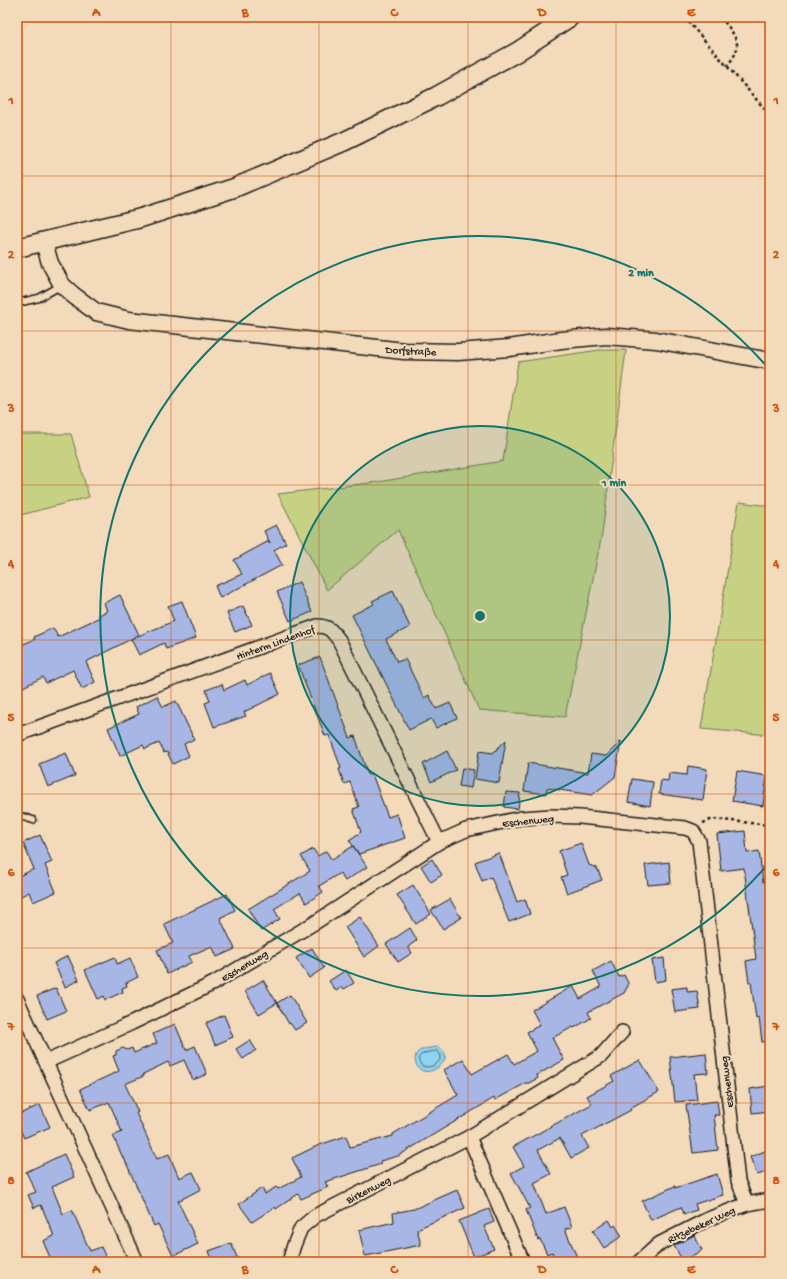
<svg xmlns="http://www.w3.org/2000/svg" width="787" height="1279" font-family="'Gochi Hand',sans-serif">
	<rect width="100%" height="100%" fill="#f2daba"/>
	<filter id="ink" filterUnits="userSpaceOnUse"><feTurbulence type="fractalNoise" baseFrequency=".025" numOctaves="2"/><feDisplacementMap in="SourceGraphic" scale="8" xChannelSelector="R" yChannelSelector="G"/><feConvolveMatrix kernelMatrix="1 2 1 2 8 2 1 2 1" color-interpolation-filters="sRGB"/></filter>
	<g filter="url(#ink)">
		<g fill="#c6d184" stroke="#717650">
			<path d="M 599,350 L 626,350 L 602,534 L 565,717 L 479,710 L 398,530 L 327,590 L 278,494 L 378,482 L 503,461 L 518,362 Z"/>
			<path d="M 17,434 L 71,434 L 89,497 L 17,516 Z"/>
			<path d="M 739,502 L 770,506 L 770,735 L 701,729 Z"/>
		</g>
		<path fill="#8ed3ef" stroke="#608a9b" d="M 437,1047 C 457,1054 436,1075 423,1071 C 415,1068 412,1056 419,1051 C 425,1048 431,1048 437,1047 Z"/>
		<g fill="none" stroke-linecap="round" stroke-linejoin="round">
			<path stroke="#4a6570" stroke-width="1" d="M 437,1051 L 441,1055 C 441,1064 430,1069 422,1066 C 412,1054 427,1052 437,1051 Z"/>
		</g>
		<g fill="#a7b6e5" stroke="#1c1c1c">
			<path d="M 276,525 L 286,543 L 274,550 L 282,565 L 220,598 L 215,586 L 242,574 L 234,560 L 269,541 L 270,543 L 264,531 Z"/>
			<path d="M 299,582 L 312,612 L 290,621 L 277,592 Z"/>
			<path d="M 393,591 L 410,627 L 386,639 L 397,662 L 405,659 L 424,698 L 429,695 L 436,709 L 450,703 L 457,718 L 436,728 L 431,719 L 409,730 L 352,615 L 374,604 L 372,601 Z"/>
			<path d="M 120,595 L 139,635 L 86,662 L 95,682 L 82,689 L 73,670 L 46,683 L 43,677 L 17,690 L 17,647 L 35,639 L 34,637 L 53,628 L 58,637 L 100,617 L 99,615 L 107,611 L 104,603 Z"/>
			<path d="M 182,601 L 196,638 L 166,649 L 164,643 L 139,655 L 131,639 L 174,621 L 168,606 Z"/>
			<path d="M 243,606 L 252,625 L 235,632 L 227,613 Z"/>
			<path d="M 320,657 L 350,738 L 355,736 L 368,775 L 372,774 L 388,817 L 397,814 L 405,838 L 359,854 L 349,840 L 361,832 L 353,809 L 359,807 L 350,782 L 344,784 L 339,769 L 341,768 L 329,735 L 325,736 L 298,665 Z"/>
			<path d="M 270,673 L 280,694 L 244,712 L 246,716 L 214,727 L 205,703 L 210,701 L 206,690 L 222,684 L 224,690 L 245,680 L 247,685 Z"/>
			<path d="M 157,696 L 163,707 L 176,701 L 194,739 L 184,744 L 189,756 L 173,764 L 167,752 L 164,753 L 159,743 L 145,749 L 143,745 L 120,756 L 108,728 L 139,714 L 136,707 Z"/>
			<path d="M 506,740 L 499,783 L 475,779 L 479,751 L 493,753 Z"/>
			<path d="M 621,741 L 615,777 L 592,795 L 547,788 L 546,794 L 524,791 L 528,763 L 588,773 L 591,754 L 606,756 Z"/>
			<path d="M 447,751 L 456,770 L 431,782 L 423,764 Z"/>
			<path d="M 66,753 L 75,776 L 48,787 L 39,764 Z"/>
			<path d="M 688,766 L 707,769 L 703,800 L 659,794 L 661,780 L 668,781 L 669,773 L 687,775 Z"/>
			<path d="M 462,768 L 474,770 L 471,788 L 459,786 Z"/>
			<path d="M 737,771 L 767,776 L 763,806 L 732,801 Z"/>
			<path d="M 632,779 L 653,782 L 650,806 L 628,802 Z"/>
			<path d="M 506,792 L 520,793 L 518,809 L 504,807 Z"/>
			<path d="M 745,831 L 747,853 L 759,851 L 763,882 L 770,881 L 770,1041 L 762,1042 L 759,1018 L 756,1019 L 751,982 L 749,982 L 746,961 L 756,959 L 744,868 L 721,871 L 717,834 Z"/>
			<path d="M 40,835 L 52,862 L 45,865 L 56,892 L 33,902 L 29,892 L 17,898 L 17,877 L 34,869 L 23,843 Z"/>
			<path d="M 581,843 L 589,865 L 597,868 L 602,880 L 567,893 L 561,877 L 567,875 L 559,851 Z"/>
			<path d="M 353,846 L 367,867 L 345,881 L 340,873 L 319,886 L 323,892 L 306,903 L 300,893 L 274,909 L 280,919 L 261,931 L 248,909 L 310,871 L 301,856 L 313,849 L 318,856 L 326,851 L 332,860 Z"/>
			<path d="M 499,853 L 517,902 L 525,899 L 530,914 L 509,922 L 491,877 L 482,881 L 475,862 Z"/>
			<path d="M 432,859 L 442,875 L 431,882 L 421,866 Z"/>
			<path d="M 669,862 L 671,883 L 648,885 L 645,865 Z"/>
			<path d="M 413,885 L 431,914 L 416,924 L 397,895 Z"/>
			<path d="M 227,894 L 235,910 L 220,918 L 235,949 L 217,957 L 212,946 L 189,956 L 192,962 L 167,974 L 157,950 L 173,943 L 164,924 Z"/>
			<path d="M 450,899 L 461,918 L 443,929 L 431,910 Z"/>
			<path d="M 360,917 L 379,946 L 364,957 L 345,927 Z"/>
			<path d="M 410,928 L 417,940 L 408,947 L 412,953 L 398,962 L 386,944 Z"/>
			<path d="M 312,948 L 324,968 L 309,978 L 296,958 Z"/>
			<path d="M 68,956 L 79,980 L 65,987 L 54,963 Z"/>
			<path d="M 115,957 L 117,964 L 130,958 L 138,977 L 126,983 L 127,986 L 122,988 L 123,992 L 105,1000 L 104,996 L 98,999 L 85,970 Z"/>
			<path d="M 664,958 L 666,980 L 655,982 L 652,960 Z"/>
			<path d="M 611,961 L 619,977 L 624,975 L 628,983 L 628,986 L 624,993 L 588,1012 L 591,1018 L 574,1028 L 573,1027 L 552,1038 L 564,1060 L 537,1075 L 538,1078 L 529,1083 L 526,1083 L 495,1100 L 494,1098 L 398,1156 L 380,1161 L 381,1164 L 325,1182 L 328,1187 L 301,1199 L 298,1194 L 276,1209 L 275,1207 L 252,1222 L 239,1204 L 262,1188 L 265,1194 L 276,1187 L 278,1189 L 301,1177 L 292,1158 L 319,1145 L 346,1136 L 350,1147 L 393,1136 L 393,1134 L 458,1095 L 444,1070 L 463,1059 L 472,1074 L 508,1054 L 514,1064 L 537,1051 L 527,1032 L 540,1025 L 532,1010 L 573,986 L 580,999 L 601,987 L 593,971 Z"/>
			<path d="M 346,970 L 354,983 L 344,989 L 342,987 L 336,991 L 329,981 Z"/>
			<path d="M 263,980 L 277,1003 L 259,1014 L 245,991 Z"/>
			<path d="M 687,987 L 687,992 L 697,991 L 700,1009 L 675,1012 L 671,989 Z"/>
			<path d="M 56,988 L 66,1011 L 47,1019 L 37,996 Z"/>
			<path d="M 290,995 L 307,1023 L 295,1030 L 290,1023 L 289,1024 L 277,1003 Z"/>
			<path d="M 224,1015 L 233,1037 L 215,1045 L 206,1023 Z"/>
			<path d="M 175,1024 L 186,1050 L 195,1046 L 207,1074 L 193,1080 L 184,1060 L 170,1066 L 168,1062 L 143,1074 L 144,1076 L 125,1084 L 138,1112 L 136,1113 L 157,1159 L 169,1154 L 179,1178 L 193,1172 L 201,1189 L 178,1201 L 198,1244 L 173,1256 L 158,1224 L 154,1226 L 124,1158 L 123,1158 L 113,1136 L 122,1132 L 109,1102 L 90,1110 L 80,1089 L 119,1071 L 113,1056 L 116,1055 L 116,1051 L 123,1048 L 127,1050 L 132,1048 L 134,1053 L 157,1043 L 153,1034 Z"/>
			<path d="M 250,1040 L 256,1050 L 243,1059 L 236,1049 Z"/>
			<path d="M 706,1053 L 708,1073 L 694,1074 L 697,1100 L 675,1102 L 670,1057 Z"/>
			<path d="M 640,1060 L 659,1092 L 630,1108 L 631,1110 L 582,1136 L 589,1148 L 571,1158 L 560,1138 L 538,1150 L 551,1174 L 534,1183 L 546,1214 L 564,1207 L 572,1227 L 565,1229 L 579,1262 L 556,1262 L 552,1252 L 547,1254 L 540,1239 L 538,1240 L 526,1210 L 530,1208 L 511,1173 L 524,1166 L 513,1147 L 592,1104 L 587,1096 L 614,1081 L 611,1076 Z"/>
			<path d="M 769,1086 L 770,1111 L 752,1113 L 750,1089 Z"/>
			<path d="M 717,1101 L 719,1115 L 714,1115 L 718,1150 L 693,1153 L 686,1105 Z"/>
			<path d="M 40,1105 L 50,1127 L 24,1138 L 17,1123 L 17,1115 Z"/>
			<path d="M 770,1149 L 770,1171 L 757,1175 L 750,1157 Z"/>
			<path d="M 64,1154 L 74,1177 L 52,1187 L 63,1214 L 72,1210 L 90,1251 L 101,1247 L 108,1262 L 52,1262 L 43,1241 L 54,1236 L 41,1205 L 34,1208 L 28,1195 L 36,1192 L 26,1172 Z"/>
			<path d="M 717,1174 L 723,1195 L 695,1204 L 697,1210 L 684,1214 L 681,1207 L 651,1220 L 642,1201 L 675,1186 L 675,1188 Z"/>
			<path d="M 457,1190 L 465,1208 L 417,1229 L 421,1245 L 365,1256 L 359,1230 L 394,1222 L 393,1213 L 414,1209 Z"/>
			<path d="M 489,1209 L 494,1222 L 484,1226 L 494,1249 L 474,1257 L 459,1221 Z"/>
			<path d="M 609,1220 L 613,1227 L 615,1225 L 622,1236 L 604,1248 L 593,1231 Z"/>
			<path d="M 694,1235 L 702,1250 L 683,1261 L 674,1246 Z"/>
			<path d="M 231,1243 L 239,1262 L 213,1262 L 209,1251 Z"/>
		</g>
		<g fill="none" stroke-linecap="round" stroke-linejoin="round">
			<g stroke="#1c1c1c" stroke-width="9">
				<g id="service">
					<path d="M 17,303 L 39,298 L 62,285"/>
					<path d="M 17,815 L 33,820"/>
				</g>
			</g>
			<g stroke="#1c1c1c" stroke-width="16">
				<g id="minor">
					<path d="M 17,735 L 317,626 C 329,626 332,631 339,640 L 439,842"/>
					<path d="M 17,999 L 137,1262"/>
					<path d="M 46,1062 L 132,1023 L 214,983 L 316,922 L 439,842 L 466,830 L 521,818 L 551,816 L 580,817 L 685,828 L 693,831 L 699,841 L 738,1181 L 747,1204"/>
					<path d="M 469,1137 L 523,1262"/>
					<path d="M 289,1262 L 294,1245 L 301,1228 L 315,1216 L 469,1137 L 601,1056 L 622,1032"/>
					<path d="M 639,1262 L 659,1244 L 708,1219 L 747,1204 L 770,1200"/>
				</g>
			</g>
			<g stroke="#1c1c1c" stroke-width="19">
				<path id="tertiary" d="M 44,243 L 50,263 L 62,285 L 73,295 L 96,312 L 129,320 L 404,351 L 458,352 L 509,348 L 561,340 L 606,336 L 656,340 L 770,361"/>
			</g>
			<g stroke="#1c1c1c" stroke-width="21">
				<path id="secondary" d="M 17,248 L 141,218 L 234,188 L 345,141 L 437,96 L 517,52 L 570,17"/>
			</g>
			<g stroke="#1c1c1c" stroke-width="2.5" stroke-dasharray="3 3" stroke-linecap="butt">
				<path d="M 684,17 L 770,115"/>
				<path d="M 721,17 C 728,27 741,40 736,52 C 734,57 730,62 727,66"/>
				<path d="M 703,823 L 713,819 L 770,825"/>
			</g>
			<use href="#service" stroke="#f2daba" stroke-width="6"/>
			<use href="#minor" stroke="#f2daba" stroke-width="13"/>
			<use href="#tertiary" stroke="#f2daba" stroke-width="16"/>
			<use href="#secondary" stroke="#f2daba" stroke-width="18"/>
		</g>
	</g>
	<path fill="none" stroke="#d4530e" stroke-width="1" stroke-opacity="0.55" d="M 171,17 L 171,1262M 319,17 L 319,1262M 468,17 L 468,1262M 616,17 L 616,1262M 17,176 L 770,176M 17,331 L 770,331M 17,485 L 770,485M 17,640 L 770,640M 17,794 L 770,794M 17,948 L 770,948M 17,1103 L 770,1103"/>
	<circle cx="480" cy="616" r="190" fill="#0f766e" fill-opacity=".12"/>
	<g fill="none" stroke="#0f766e" stroke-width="2">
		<circle cx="480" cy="616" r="190"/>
		<path d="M769 863A380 380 0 1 1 769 369"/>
	</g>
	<g text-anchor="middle" stroke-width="4" stroke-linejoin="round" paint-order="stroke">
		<g font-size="11" fill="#1c1c1c" stroke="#f2daba">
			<text transform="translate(411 350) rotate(3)" y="4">Dorfstraße</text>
			<text transform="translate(275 642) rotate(-20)" y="4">Hinterm Lindenhof</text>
			<text transform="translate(528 820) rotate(-6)" y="4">Eschenweg</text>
			<text transform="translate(244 965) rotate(-31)" y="4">Eschenweg</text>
			<text transform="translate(726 1082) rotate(-97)" y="4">Eschenweg</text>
			<text transform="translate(368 1189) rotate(-27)" y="4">Birkenweg</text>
			<text transform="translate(701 1224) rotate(-25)" y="4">Ritzebeker Weg</text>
		</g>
	</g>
	<circle cx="480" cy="616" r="6" fill="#0f766e" stroke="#f2daba" stroke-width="2"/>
	<g font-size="12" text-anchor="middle" font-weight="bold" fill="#0f766e" stroke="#f2daba" stroke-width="4" stroke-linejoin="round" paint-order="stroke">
		<text x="641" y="276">2 min</text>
		<text x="614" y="486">1 min</text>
	</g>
	<rect width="787" height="1279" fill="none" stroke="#f2daba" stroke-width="44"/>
	<rect x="22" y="22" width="743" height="1235" fill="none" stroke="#d4530e" stroke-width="1.5"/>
	<g font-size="13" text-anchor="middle" font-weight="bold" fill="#d4530e">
		<text x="96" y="16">A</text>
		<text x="245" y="16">B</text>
		<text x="394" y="16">C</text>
		<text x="542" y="16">D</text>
		<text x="691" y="16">E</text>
		<text x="11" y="104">1</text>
		<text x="776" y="104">1</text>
		<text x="11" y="258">2</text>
		<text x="776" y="258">2</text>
		<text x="11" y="412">3</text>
		<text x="776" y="412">3</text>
		<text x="11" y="567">4</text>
		<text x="776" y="567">4</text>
		<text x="11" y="721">5</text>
		<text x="776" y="721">5</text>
		<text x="11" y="876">6</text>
		<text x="776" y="876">6</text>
		<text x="11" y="1030">7</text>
		<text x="776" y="1030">7</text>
		<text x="11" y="1184">8</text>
		<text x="776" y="1184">8</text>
		<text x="96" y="1273">A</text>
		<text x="245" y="1273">B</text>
		<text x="394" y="1273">C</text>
		<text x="542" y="1273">D</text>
		<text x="691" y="1273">E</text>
	</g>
</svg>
